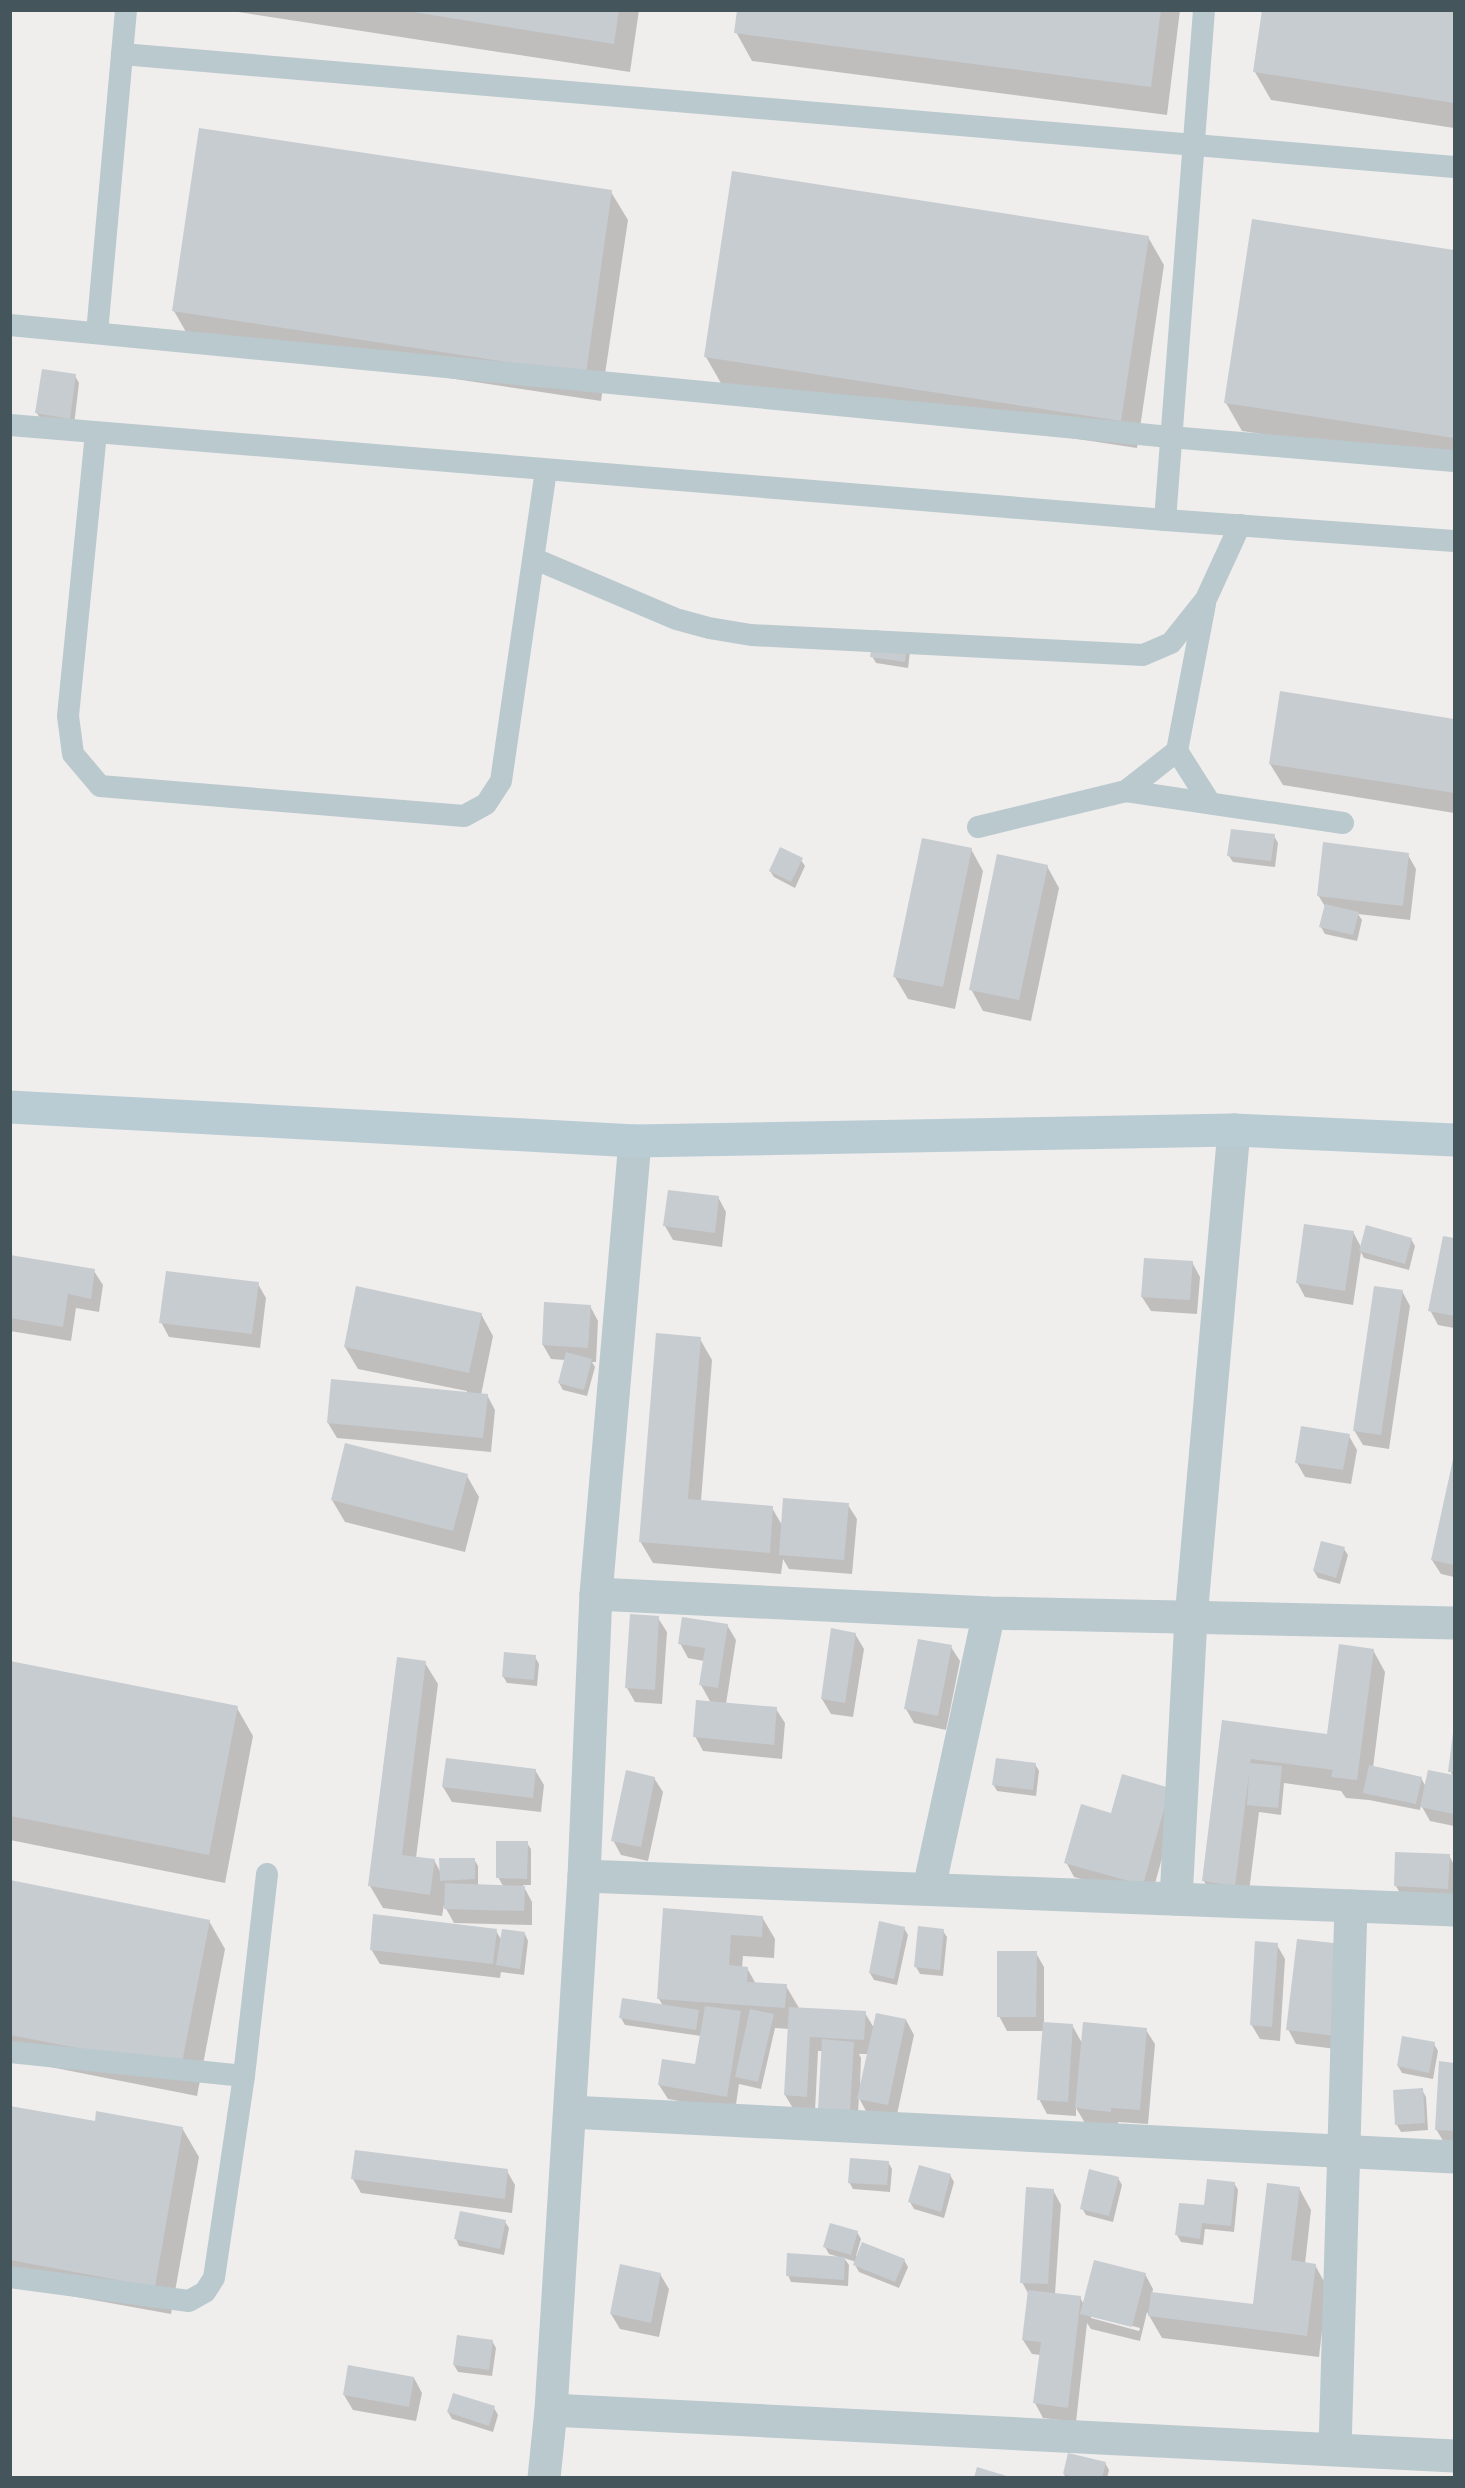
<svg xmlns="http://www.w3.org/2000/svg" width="1465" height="2488" font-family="Karla,sans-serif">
	<rect width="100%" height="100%" fill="#f0eded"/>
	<g fill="#0003" fill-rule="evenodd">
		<path d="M 225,10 L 639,10 L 630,72 Z"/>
		<path d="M 738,10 L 1180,10 L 1167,115 L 752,61 L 736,32 Z"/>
		<path d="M 1264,10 L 1454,10 L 1454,128 L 1271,100 L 1255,72 Z"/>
		<path d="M 611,192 L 628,220 L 601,401 L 190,339 L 174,311 Z"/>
		<path d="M 1253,220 L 1454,251 L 1454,463 L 1242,431 L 1226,403 Z"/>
		<path d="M 1148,237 L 1164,265 L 1137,448 L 722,385 L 706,357 Z"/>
		<path d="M 75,376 L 79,383 L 74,425 L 41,420 L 37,413 Z"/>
		<path d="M 911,643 L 908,668 L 876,663 L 872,656 Z"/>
		<path d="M 1281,693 L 1454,720 L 1454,813 L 1283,785 L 1270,764 Z"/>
		<path d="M 1274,836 L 1278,843 L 1275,867 L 1233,862 L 1229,856 Z"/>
		<path d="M 971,849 L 983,871 L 955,1009 L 908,999 L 895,977 Z"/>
		<path d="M 1408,855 L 1416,869 L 1410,920 L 1358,914 L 1362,920 L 1357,941 L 1325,934 L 1321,927 L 1326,908 L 1318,895 Z"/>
		<path d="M 801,860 L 805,866 L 795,888 L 774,877 L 770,871 Z"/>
		<path d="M 1047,866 L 1059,888 L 1031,1021 L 983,1011 L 971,989 Z"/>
		<path d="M 718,1197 L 726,1212 L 722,1247 L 673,1240 L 665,1226 Z"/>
		<path d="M 1353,1232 L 1361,1247 L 1411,1239 L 1415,1246 L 1409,1270 L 1364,1258 L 1361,1252 L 1353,1305 L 1305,1297 L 1297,1282 Z"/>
		<path d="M 1444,1238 L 1454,1240 L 1454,1328 L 1438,1325 L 1430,1310 Z"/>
		<path d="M 10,1257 L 94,1271 L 103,1285 L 99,1312 L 76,1308 L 71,1341 L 10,1331 Z"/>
		<path d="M 1192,1262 L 1200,1277 L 1197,1314 L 1151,1311 L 1142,1297 Z"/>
		<path d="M 258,1284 L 266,1298 L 260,1348 L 169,1337 L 161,1322 Z"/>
		<path d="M 1402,1291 L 1410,1306 L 1389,1449 L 1363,1445 L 1354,1430 Z"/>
		<path d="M 590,1306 L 598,1321 L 596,1362 L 592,1362 L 595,1367 L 587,1396 L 563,1390 L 559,1383 L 565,1360 L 551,1359 L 543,1345 Z"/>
		<path d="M 481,1314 L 493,1336 L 481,1395 L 487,1395 L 495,1410 L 491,1452 L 337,1438 L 328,1423 L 467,1393 L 467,1391 L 358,1369 L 345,1347 Z"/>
		<path d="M 700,1339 L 712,1360 L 701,1501 L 772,1508 L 782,1525 L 848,1505 L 857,1519 L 852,1574 L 789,1569 L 783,1559 L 781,1574 L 653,1563 L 640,1541 Z"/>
		<path d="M 1349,1436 L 1357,1450 L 1351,1484 L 1305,1477 L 1297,1463 Z"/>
		<path d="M 1454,1457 L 1454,1577 L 1441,1574 L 1432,1560 Z"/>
		<path d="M 467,1476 L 479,1497 L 465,1552 L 345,1522 L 332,1500 Z"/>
		<path d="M 1344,1549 L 1348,1555 L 1340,1584 L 1318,1578 L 1314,1571 Z"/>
		<path d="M 658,1618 L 667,1632 L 662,1704 L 635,1702 L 627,1688 Z"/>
		<path d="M 727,1625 L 736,1640 L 726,1704 L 776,1709 L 785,1723 L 782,1759 L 703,1751 L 695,1736 L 711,1703 L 701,1685 L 704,1661 L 688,1658 L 680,1643 Z"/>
		<path d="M 855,1634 L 864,1649 L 853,1717 L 831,1714 L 822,1699 Z"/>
		<path d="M 951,1647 L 960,1661 L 946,1730 L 914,1723 L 906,1709 Z"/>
		<path d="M 1373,1650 L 1385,1672 L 1373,1768 L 1421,1778 L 1426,1787 L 1453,1776 L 1450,1771 L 1454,1733 L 1454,1826 L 1430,1821 L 1421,1805 L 1420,1810 L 1369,1800 L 1346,1798 L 1341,1791 L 1284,1783 L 1281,1815 L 1259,1812 L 1247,1907 L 1216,1903 L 1204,1881 L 1223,1722 L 1329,1736 Z"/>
		<path d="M 535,1657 L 539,1664 L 537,1686 L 507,1683 L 503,1676 Z"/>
		<path d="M 10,1663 L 237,1708 L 253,1736 L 225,1883 L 10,1840 Z"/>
		<path d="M 425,1663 L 438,1684 L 416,1858 L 434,1860 L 441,1873 L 474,1859 L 478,1866 L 478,1885 L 503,1886 L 498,1877 L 527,1843 L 531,1849 L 531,1885 L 523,1885 L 532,1902 L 532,1925 L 454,1923 L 444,1905 L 442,1916 L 383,1908 L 370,1886 Z"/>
		<path d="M 1035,1764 L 1039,1771 L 1036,1796 L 997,1791 L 993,1784 Z"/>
		<path d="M 535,1770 L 544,1785 L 541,1812 L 452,1802 L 443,1787 Z"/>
		<path d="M 654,1778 L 663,1792 L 648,1861 L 621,1855 L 613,1840 Z"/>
		<path d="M 1177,1804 L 1151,1898 L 1074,1877 L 1066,1862 L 1112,1815 Z"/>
		<path d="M 1396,1854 L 1449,1855 L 1454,1865 L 1454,1903 L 1404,1901 L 1396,1886 Z"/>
		<path d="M 10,1882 L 209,1921 L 225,1949 L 197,2096 L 10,2059 Z"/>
		<path d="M 664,1910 L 762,1917 L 775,1939 L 774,1958 L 743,1956 L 742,1968 L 747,1968 L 756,1984 L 786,1986 L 799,2008 L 865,2013 L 874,2028 L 906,2020 L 914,2035 L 896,2119 L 867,2113 L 859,2098 L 857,2125 L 823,2051 L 818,2051 L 815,2111 L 794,2110 L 785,2095 L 789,2029 L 775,2028 L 761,2089 L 739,2084 L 735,2111 L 668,2099 L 659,2085 L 697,2066 L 701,2036 L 625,2025 L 621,2018 L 663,2006 L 659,1999 ZM 859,2054 L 868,2054 L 861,2087 L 860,2086 L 861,2058 Z"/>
		<path d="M 904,1928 L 908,1935 L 897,1985 L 874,1980 L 870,1973 Z"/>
		<path d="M 496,1931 L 502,1941 L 525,1934 L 528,1941 L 524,1975 L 501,1972 L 500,1978 L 380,1964 L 371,1949 Z"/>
		<path d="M 943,1931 L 947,1937 L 943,1976 L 920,1974 L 916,1967 Z"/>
		<path d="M 1277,1945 L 1285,1959 L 1280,2041 L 1260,2039 L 1251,2024 Z"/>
		<path d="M 1036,1953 L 1044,1967 L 1044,2023 L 1072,2025 L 1082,2043 L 1146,2030 L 1155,2044 L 1148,2124 L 1118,2122 L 1118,2126 L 1085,2123 L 1076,2108 L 1076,2116 L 1047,2114 L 1039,2099 L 1044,2031 L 1007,2031 L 999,2016 Z"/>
		<path d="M 1350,1960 L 1344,2050 L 1296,2044 L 1288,2029 Z"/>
		<path d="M 1434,2044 L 1438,2051 L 1433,2079 L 1402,2073 L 1398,2066 Z"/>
		<path d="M 1441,2063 L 1454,2064 L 1454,2144 L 1445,2144 L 1436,2129 Z"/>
		<path d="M 1422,2090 L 1426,2097 L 1428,2130 L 1401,2132 L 1397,2125 Z"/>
		<path d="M 10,2107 L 96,2123 L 182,2128 L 199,2157 L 171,2314 L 10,2285 Z"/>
		<path d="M 888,2162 L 892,2169 L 890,2192 L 853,2189 L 849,2182 Z"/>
		<path d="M 507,2171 L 515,2185 L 512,2213 L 361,2193 L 353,2179 Z"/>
		<path d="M 950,2175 L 954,2182 L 944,2218 L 914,2209 L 910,2202 Z"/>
		<path d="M 1118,2178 L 1122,2185 L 1113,2222 L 1086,2215 L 1082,2208 Z"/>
		<path d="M 1234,2183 L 1238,2190 L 1234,2232 L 1205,2229 L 1203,2245 L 1181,2242 L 1177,2235 Z"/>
		<path d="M 1299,2188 L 1311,2210 L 1305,2264 L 1315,2265 L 1327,2287 L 1319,2357 L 1162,2338 L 1147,2312 L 1140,2341 L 1091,2329 L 1087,2323 L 1076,2422 L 1043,2418 L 1035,2403 L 1041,2355 L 1032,2354 L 1023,2340 L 1029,2295 L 1022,2282 L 1053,2190 L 1061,2205 L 1055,2294 L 1080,2297 L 1084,2305 L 1145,2274 L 1153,2289 L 1152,2294 L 1255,2306 ZM 1091,2315 L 1140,2328 L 1139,2331 L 1091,2318 Z"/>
		<path d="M 505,2222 L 509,2228 L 504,2255 L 459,2246 L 456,2239 Z"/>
		<path d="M 857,2232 L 861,2239 L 856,2256 L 904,2260 L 908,2267 L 899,2288 L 859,2272 L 855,2265 L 856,2262 L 844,2258 L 849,2265 L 848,2286 L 791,2282 L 788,2275 L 839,2257 L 829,2254 L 825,2247 Z"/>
		<path d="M 660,2274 L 669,2289 L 659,2337 L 620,2329 L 611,2314 Z"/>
		<path d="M 492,2341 L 496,2348 L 492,2376 L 458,2372 L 454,2365 Z"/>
		<path d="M 414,2378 L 422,2393 L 416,2421 L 353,2410 L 344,2395 Z"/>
		<path d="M 494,2408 L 498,2415 L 493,2432 L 452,2419 L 448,2412 Z"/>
		<path d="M 1105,2463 L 1109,2470 L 1107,2478 L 1066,2478 L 1064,2474 Z"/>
	</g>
	<g fill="#c6ccd0">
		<path d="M 400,10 L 619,10 L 614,44 Z"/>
		<path d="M 737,10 L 1161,10 L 1151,87 L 734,33 Z"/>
		<path d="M 1262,10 L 1454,10 L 1454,103 L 1253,72 Z"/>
		<path d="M 199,128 L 612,190 L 586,374 L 172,311 Z"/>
		<path d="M 732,171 L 1149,236 L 1121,421 L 704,357 Z"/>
		<path d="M 1252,219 L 1454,250 L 1454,438 L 1224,403 Z"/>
		<path d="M 42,369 L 76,374 L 70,419 L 35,413 Z"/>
		<path d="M 874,630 L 908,635 L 905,662 L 870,657 Z"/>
		<path d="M 1280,691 L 1454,719 L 1454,793 L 1269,764 Z"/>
		<path d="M 1231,829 L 1275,834 L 1271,861 L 1227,856 Z"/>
		<path d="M 922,838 L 972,848 L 943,987 L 893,977 Z"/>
		<path d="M 1323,842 L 1409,853 L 1403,906 L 1317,896 Z"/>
		<path d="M 780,847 L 803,858 L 791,882 L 769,871 Z"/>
		<path d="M 997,854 L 1048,865 L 1019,1000 L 969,990 Z"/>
		<path d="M 1325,904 L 1359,912 L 1353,935 L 1319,927 Z"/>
		<path d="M 668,1190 L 719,1196 L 715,1233 L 663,1226 Z"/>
		<path d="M 1304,1224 L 1354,1231 L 1345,1291 L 1296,1283 Z"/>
		<path d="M 1366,1225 L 1412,1238 L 1405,1264 L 1359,1251 Z"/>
		<path d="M 1443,1236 L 1454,1238 L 1454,1316 L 1428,1311 Z"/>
		<path d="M 10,1255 L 95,1269 L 91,1299 L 68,1294 L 63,1327 L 10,1318 Z"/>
		<path d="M 1144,1258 L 1193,1261 L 1190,1300 L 1141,1297 Z"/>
		<path d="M 166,1271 L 259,1282 L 252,1334 L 159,1323 Z"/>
		<path d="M 356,1286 L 482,1313 L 469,1373 L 344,1347 Z"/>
		<path d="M 1374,1286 L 1403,1290 L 1381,1435 L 1353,1431 Z"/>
		<path d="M 544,1302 L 591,1305 L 588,1348 L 542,1345 Z"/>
		<path d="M 656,1333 L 701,1337 L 688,1499 L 773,1506 L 770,1553 L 639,1542 Z"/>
		<path d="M 566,1352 L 592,1359 L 584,1390 L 558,1383 Z"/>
		<path d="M 331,1379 L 488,1394 L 483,1438 L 327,1423 Z"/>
		<path d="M 1301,1426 L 1350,1434 L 1343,1470 L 1295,1463 Z"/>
		<path d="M 345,1443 L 468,1474 L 453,1531 L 331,1500 Z"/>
		<path d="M 1454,1455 L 1454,1565 L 1431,1560 Z"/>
		<path d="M 783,1498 L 849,1503 L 844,1560 L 779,1555 Z"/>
		<path d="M 1321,1541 L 1345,1547 L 1336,1578 L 1313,1571 Z"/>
		<path d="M 630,1614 L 659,1616 L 655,1690 L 625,1688 Z"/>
		<path d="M 682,1617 L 728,1624 L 718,1688 L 699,1685 L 705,1648 L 678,1644 Z"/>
		<path d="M 831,1628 L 856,1633 L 845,1703 L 821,1699 Z"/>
		<path d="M 918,1639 L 952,1645 L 938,1716 L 904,1709 Z"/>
		<path d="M 1339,1644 L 1374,1649 L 1357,1780 L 1331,1777 L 1333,1770 L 1251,1759 L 1250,1763 L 1282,1766 L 1278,1808 L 1247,1805 L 1249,1774 L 1235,1886 L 1202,1881 L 1222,1720 L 1327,1734 Z"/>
		<path d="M 504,1652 L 536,1655 L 534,1680 L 502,1677 Z"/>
		<path d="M 397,1657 L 426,1661 L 402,1855 L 435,1859 L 430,1895 L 368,1886 Z"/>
		<path d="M 10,1661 L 238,1706 L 209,1855 L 10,1816 Z"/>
		<path d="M 696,1700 L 777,1707 L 774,1745 L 693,1737 Z"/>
		<path d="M 1453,1733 L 1454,1733 L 1454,1772 L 1448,1772 Z"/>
		<path d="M 446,1758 L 536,1769 L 533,1798 L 442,1787 Z"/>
		<path d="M 996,1758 L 1036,1763 L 1033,1790 L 992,1785 Z"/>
		<path d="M 1369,1765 L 1422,1777 L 1416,1804 L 1363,1793 Z"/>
		<path d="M 626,1770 L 655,1777 L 641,1847 L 611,1841 Z"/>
		<path d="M 1428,1770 L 1454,1775 L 1454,1814 L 1420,1807 Z"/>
		<path d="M 1122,1774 L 1170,1788 L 1143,1885 L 1064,1863 L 1081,1804 L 1111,1813 Z"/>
		<path d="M 496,1841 L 528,1841 L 527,1879 L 496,1878 Z"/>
		<path d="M 1395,1852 L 1450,1854 L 1448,1889 L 1394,1886 Z"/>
		<path d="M 439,1858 L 475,1858 L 475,1879 L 440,1881 Z"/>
		<path d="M 10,1880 L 210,1920 L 181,2068 L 10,2035 Z"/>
		<path d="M 445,1883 L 525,1886 L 524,1911 L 444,1909 Z"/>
		<path d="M 663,1908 L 763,1916 L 762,1937 L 731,1935 L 729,1965 L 748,1967 L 747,1982 L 787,1984 L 785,2008 L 657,1999 Z"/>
		<path d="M 373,1914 L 497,1929 L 493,1964 L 370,1950 Z"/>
		<path d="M 879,1921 L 905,1927 L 894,1979 L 869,1973 Z"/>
		<path d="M 918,1926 L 944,1929 L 940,1970 L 914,1967 Z"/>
		<path d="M 502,1929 L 525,1932 L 520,1969 L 496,1965 Z"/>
		<path d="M 1297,1939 L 1343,1944 L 1336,2036 L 1286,2030 Z"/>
		<path d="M 1255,1941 L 1278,1943 L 1272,2027 L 1250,2025 Z"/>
		<path d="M 997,1951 L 1037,1951 L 1036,2017 L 997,2017 Z"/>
		<path d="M 622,1998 L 699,2010 L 696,2030 L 619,2018 Z"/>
		<path d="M 705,2006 L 741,2011 L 727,2097 L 658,2085 L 662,2059 L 695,2064 Z"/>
		<path d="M 789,2007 L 866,2011 L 864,2040 L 810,2037 L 807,2097 L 784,2095 Z"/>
		<path d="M 750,2009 L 774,2014 L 758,2082 L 735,2077 Z"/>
		<path d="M 876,2013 L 906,2019 L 888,2105 L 857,2099 Z"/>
		<path d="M 1043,2022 L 1073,2024 L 1068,2102 L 1037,2100 Z"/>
		<path d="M 1083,2022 L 1147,2028 L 1140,2110 L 1111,2108 L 1111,2112 L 1075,2108 Z"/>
		<path d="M 1402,2036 L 1435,2042 L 1429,2073 L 1397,2066 Z"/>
		<path d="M 822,2039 L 854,2042 L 850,2111 L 818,2109 Z"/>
		<path d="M 1439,2061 L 1454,2063 L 1454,2131 L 1435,2130 Z"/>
		<path d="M 1423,2088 L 1425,2123 L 1395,2125 L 1393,2090 Z"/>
		<path d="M 10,2106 L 95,2121 L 96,2111 L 183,2127 L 155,2287 L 10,2260 Z"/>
		<path d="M 355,2150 L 508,2169 L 505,2199 L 351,2179 Z"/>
		<path d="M 850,2158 L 889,2161 L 887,2185 L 848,2183 Z"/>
		<path d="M 919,2165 L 951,2174 L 941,2212 L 908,2202 Z"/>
		<path d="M 1089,2169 L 1119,2177 L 1109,2216 L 1080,2209 Z"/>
		<path d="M 1207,2179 L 1235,2182 L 1231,2226 L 1202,2223 L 1200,2239 L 1175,2235 L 1179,2203 L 1204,2205 Z"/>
		<path d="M 1267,2183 L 1300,2187 L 1291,2260 L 1316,2264 L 1307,2336 L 1148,2316 L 1151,2292 L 1253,2304 Z"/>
		<path d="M 1026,2187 L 1054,2189 L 1048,2284 L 1020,2283 Z"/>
		<path d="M 460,2211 L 506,2220 L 500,2249 L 454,2239 Z"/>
		<path d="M 830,2223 L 858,2231 L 851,2255 L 823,2247 Z"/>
		<path d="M 862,2242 L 905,2259 L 895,2282 L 853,2265 Z"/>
		<path d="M 787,2253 L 845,2257 L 844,2280 L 786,2276 Z"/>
		<path d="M 1094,2260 L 1146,2273 L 1132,2327 L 1080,2314 Z"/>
		<path d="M 620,2264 L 661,2273 L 651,2323 L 610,2314 Z"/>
		<path d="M 1028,2290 L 1081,2296 L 1068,2408 L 1033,2403 L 1041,2342 L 1022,2340 Z"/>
		<path d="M 457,2335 L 493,2340 L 489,2370 L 453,2365 Z"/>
		<path d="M 348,2365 L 414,2377 L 409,2407 L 343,2395 Z"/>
		<path d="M 453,2393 L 495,2406 L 489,2426 L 447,2412 Z"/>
		<path d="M 1068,2453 L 1106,2462 L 1102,2478 L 1078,2478 L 1063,2474 Z"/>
		<path d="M 977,2467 L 1010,2477 L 1010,2478 L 974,2478 Z"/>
	</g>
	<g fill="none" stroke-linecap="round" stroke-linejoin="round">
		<g stroke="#bac9cd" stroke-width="22">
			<path d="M 122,54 L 1454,167"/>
			<path d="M 10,325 L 1170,437 L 1454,461"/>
			<path d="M 97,333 L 126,10"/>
			<path d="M 10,425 L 1165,520 L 1454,541"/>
			<path d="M 96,433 L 68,716 L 73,754 L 100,786 L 464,816 L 486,804 L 501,781 L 546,470"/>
			<path d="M 1165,520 L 1204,10"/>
			<path d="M 535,559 L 676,619 L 709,628 L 751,635 L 1143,655 L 1171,643 L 1206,599 L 1240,525"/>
			<path d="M 1177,751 L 1210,803"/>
			<path d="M 1126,791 L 1177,751 L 1205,604"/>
			<path d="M 978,827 L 1126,791 L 1343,823"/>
			<path d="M 10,2052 L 244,2076"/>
			<path d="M 10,2277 L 189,2301 L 205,2292 L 214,2278 L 244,2076 L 267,1874"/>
		</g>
		<g stroke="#bac9cd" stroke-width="33">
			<path d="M 596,1594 L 989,1613 L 1454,1623"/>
			<path d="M 584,1876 L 1454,1910"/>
			<path d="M 929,1888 L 989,1613"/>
			<path d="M 1176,1899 L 1191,1618 L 1234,1130"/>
			<path d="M 570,2112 L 1454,2157"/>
			<path d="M 551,2410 L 1454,2456"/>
			<path d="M 1335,2449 L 1351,1906"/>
			<path d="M 544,2478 L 551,2410 L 584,1876 L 596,1594 L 635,1141"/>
		</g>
		<path stroke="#b9ccd3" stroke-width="33" d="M 10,1107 L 635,1141 L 1234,1130 L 1454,1140"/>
	</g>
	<rect width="1465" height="2488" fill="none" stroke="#44565b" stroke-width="24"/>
</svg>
